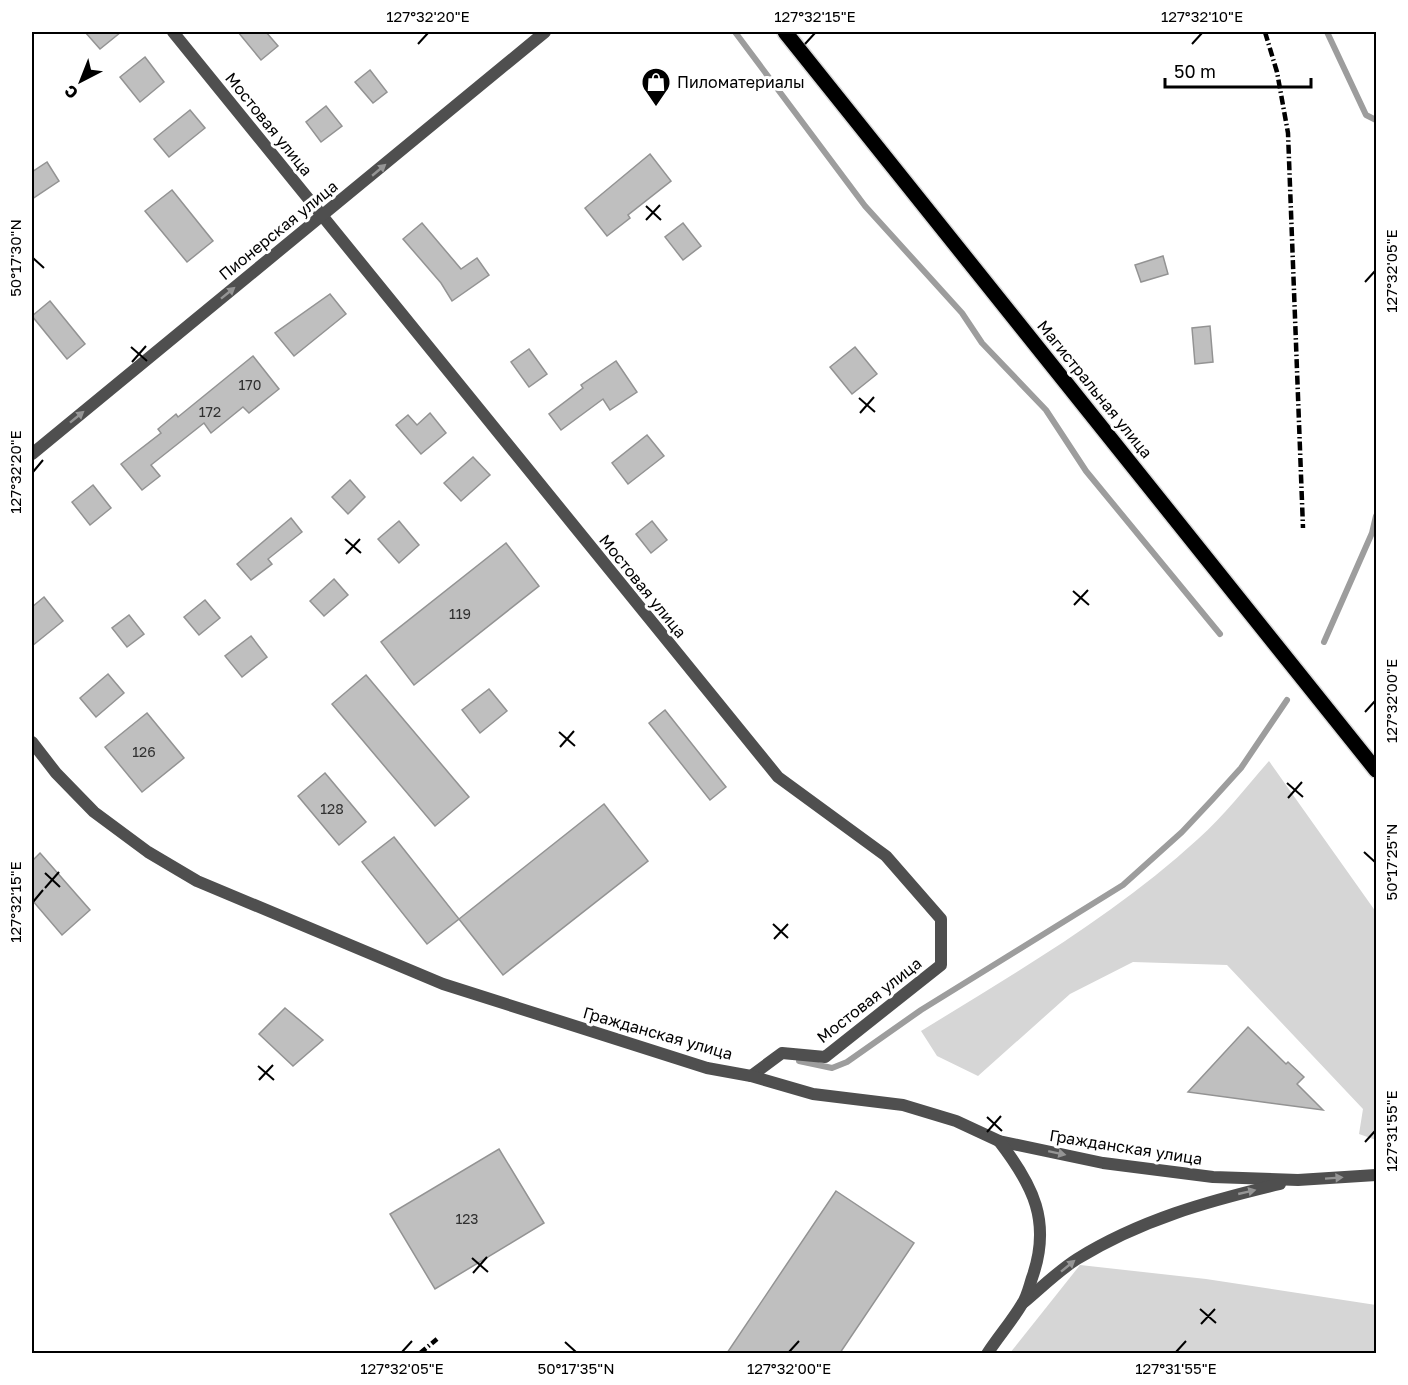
<svg xmlns="http://www.w3.org/2000/svg" width="1408" height="1385" font-family="'Golos Text',sans-serif">
	<rect width="100%" height="100%" fill="#fff"/>
	<g fill="#d6d6d6">
		<path d="M 1269,761 L 1376,912 L 1376,1140 L 1359,1134 L 1363,1109 L 1227,965 L 1133,962 L 1070,994 L 978,1076 L 937,1056 L 921,1031 C 1017,972 1115,915 1198,839 C 1224,816 1246,787 1269,761 Z"/>
		<path d="M 1080,1265 L 1206,1279 L 1376,1305 L 1376,1353 L 1010,1353 Z"/>
	</g>
	<g fill="none" stroke-linecap="round" stroke-linejoin="round">
		<g stroke="#9d9d9d" stroke-width="6">
			<path d="M 735,32 L 865,206 L 962,313 L 982,343 L 1046,410 L 1086,471 L 1220,634"/>
			<path d="M 1327,32 L 1366,115 L 1376,120"/>
			<path d="M 1324,642 L 1372,533 L 1376,516"/>
			<path d="M 799,1061 L 832,1068 L 847,1062 L 921,1010 L 1123,885 L 1182,832 L 1212,800 L 1241,768 L 1287,700"/>
		</g>
	</g>
	<g fill="#bfbfbf" stroke="#939393" stroke-width="1.5">
		<path d="M 85,32 L 121,32 L 100,49 Z"/>
		<path d="M 238,32 L 266,32 L 278,46 L 261,60 Z"/>
		<path d="M 145,57 L 164,82 L 140,102 L 120,77 Z"/>
		<path d="M 370,70 L 387,92 L 373,103 L 355,82 Z"/>
		<path d="M 326,106 L 342,126 L 321,142 L 306,122 Z"/>
		<path d="M 190,110 L 205,128 L 169,157 L 154,139 Z"/>
		<path d="M 650,154 L 671,181 L 628,215 L 630,218 L 607,236 L 585,208 Z"/>
		<path d="M 47,162 L 59,181 L 32,199 L 32,172 Z"/>
		<path d="M 172,190 L 213,241 L 187,262 L 145,211 Z"/>
		<path d="M 422,223 L 461,269 L 477,258 L 489,275 L 452,301 L 441,283 L 403,239 Z"/>
		<path d="M 683,223 L 701,246 L 683,260 L 665,237 Z"/>
		<path d="M 1163,256 L 1168,274 L 1141,282 L 1135,265 Z"/>
		<path d="M 330,294 L 346,314 L 294,356 L 275,333 Z"/>
		<path d="M 50,301 L 85,344 L 67,359 L 32,316 Z"/>
		<path d="M 1210,326 L 1213,362 L 1195,364 L 1192,328 Z"/>
		<path d="M 855,347 L 877,374 L 852,394 L 830,367 Z"/>
		<path d="M 529,349 L 547,374 L 529,387 L 511,362 Z"/>
		<path d="M 253,356 L 279,389 L 249,413 L 243,407 L 211,433 L 204,423 L 151,465 L 160,476 L 142,490 L 121,464 L 161,433 L 158,429 L 176,414 L 178,417 Z"/>
		<path d="M 616,361 L 637,392 L 610,410 L 603,399 L 561,430 L 549,414 L 583,388 L 581,385 Z"/>
		<path d="M 430,413 L 446,433 L 421,454 L 396,425 L 408,415 L 417,425 Z"/>
		<path d="M 647,435 L 664,456 L 628,484 L 612,463 Z"/>
		<path d="M 473,457 L 490,475 L 461,501 L 444,483 Z"/>
		<path d="M 350,480 L 365,497 L 348,514 L 332,497 Z"/>
		<path d="M 93,485 L 111,508 L 90,525 L 72,502 Z"/>
		<path d="M 291,518 L 302,532 L 268,559 L 272,564 L 251,580 L 237,564 Z"/>
		<path d="M 399,521 L 419,545 L 399,563 L 378,539 Z"/>
		<path d="M 652,521 L 667,540 L 651,553 L 636,534 Z"/>
		<path d="M 506,543 L 539,586 L 414,685 L 381,642 Z"/>
		<path d="M 334,579 L 348,595 L 324,616 L 310,601 Z"/>
		<path d="M 44,597 L 63,621 L 32,646 L 32,607 Z"/>
		<path d="M 205,600 L 220,618 L 199,635 L 184,617 Z"/>
		<path d="M 129,615 L 144,634 L 127,647 L 112,628 Z"/>
		<path d="M 251,636 L 267,657 L 242,677 L 225,656 Z"/>
		<path d="M 108,674 L 124,693 L 96,717 L 80,698 Z"/>
		<path d="M 366,675 L 469,797 L 435,826 L 332,704 Z"/>
		<path d="M 489,689 L 507,711 L 480,733 L 462,710 Z"/>
		<path d="M 665,710 L 726,787 L 710,800 L 649,723 Z"/>
		<path d="M 147,713 L 184,758 L 142,792 L 105,747 Z"/>
		<path d="M 325,773 L 366,822 L 339,845 L 298,796 Z"/>
		<path d="M 604,804 L 648,861 L 503,975 L 459,919 Z"/>
		<path d="M 394,837 L 459,919 L 427,944 L 362,862 Z"/>
		<path d="M 40,853 L 90,910 L 62,935 L 32,900 L 32,861 Z"/>
		<path d="M 285,1008 L 323,1040 L 293,1066 L 259,1034 Z"/>
		<path d="M 1248,1027 L 1286,1064 L 1288,1062 L 1304,1077 L 1297,1084 L 1323,1110 L 1188,1092 Z"/>
		<path d="M 499,1149 L 544,1223 L 435,1289 L 390,1214 Z"/>
		<path d="M 836,1191 L 914,1243 L 840,1353 L 727,1353 Z"/>
	</g>
	<g fill="none" stroke-linecap="round" stroke-linejoin="round">
		<g stroke="#dbdbdb" stroke-width="18">
			<path id="primary" d="M 785,32 L 1376,770"/>
		</g>
		<path stroke="#4f4f4f" stroke-width="12" d="M 173,32 L 778,777 L 886,856 L 941,919 L 941,965 L 825,1057 L 782,1053 L 751,1076"/>
		<g stroke="#4f4f4f" stroke-width="12">
			<path d="M 32,454 L 545,32"/>
			<path d="M 32,742 L 56,773 L 94,812 L 148,852 L 197,881 L 443,984 L 707,1068 L 751,1076 L 813,1094 L 903,1105 L 956,1121 L 999,1141 L 1103,1163 L 1213,1177 L 1298,1180 L 1376,1175"/>
			<path d="M 1023,1303 C 1041,1288 1058,1271 1077,1259 C 1140,1220 1208,1201 1280,1184"/>
			<path d="M 987,1354 C 998,1337 1012,1321 1022,1304 C 1027,1297 1029,1287 1032,1278 C 1052,1222 1033,1185 999,1141"/>
		</g>
		<use href="#primary" stroke="#000" stroke-width="15"/>
		<g stroke="#000" stroke-width="4.5" stroke-dasharray="9 3 1.5 3" stroke-linecap="butt">
			<path d="M 1265,32 L 1277,72 L 1288,133 L 1303,528"/>
			<path d="M 419,1354 L 437,1339"/>
		</g>
	</g>
	<defs><path id="oneway-solid" d="M-6-.8H1V-3.2L6.5 0L1 3.2V.8H-6Z" transform="scale(1.5)"/></defs>
	<g fill="#959595">
		<use href="#oneway-solid" transform="translate(379 170) rotate(-40)"/>
		<use href="#oneway-solid" transform="translate(228 293) rotate(-39)"/>
		<use href="#oneway-solid" transform="translate(77 417) rotate(-39)"/>
		<use href="#oneway-solid" transform="translate(1057 1153) rotate(12)"/>
		<use href="#oneway-solid" transform="translate(1334 1178) rotate(-4)"/>
		<use href="#oneway-solid" transform="translate(1247 1192) rotate(-13)"/>
		<use href="#oneway-solid" transform="translate(1068 1266) rotate(-39)"/>
	</g>
	<path fill="none" stroke="#000" stroke-width="2" d="M 418,44 L 428,33M 805,44 L 815,33M 1192,44 L 1202,33M 646,206 L 661,220M 646,220 L 660,205M 33,258 L 44,268M 1365,282 L 1375,271M 131,347 L 147,361M 132,362 L 146,346M 859,398 L 875,412M 860,413 L 874,397M 33,472 L 43,460M 345,539 L 361,553M 346,554 L 360,539M 1073,591 L 1089,605M 1074,605 L 1088,590M 1365,712 L 1375,701M 559,732 L 575,746M 560,747 L 574,731M 1287,783 L 1303,797M 1288,798 L 1302,782M 1364,852 L 1375,862M 45,873 L 60,887M 45,888 L 59,872M 33,902 L 43,890M 773,924 L 788,938M 774,939 L 788,924M 258,1066 L 274,1080M 259,1080 L 273,1065M 987,1117 L 1002,1131M 987,1132 L 1001,1116M 1365,1142 L 1375,1131M 472,1258 L 488,1272M 473,1273 L 487,1257M 1200,1309 L 1216,1323M 1201,1324 L 1215,1309M 565,1342 L 576,1352M 402,1352 L 412,1341M 789,1352 L 799,1341M 1176,1352 L 1186,1341"/>
	<defs>
		<g id="shop-pin" transform="scale(1.5)"><path d="M0 17L-7.5 6A9.5 9.5 0 1 1 7.5 6Z" fill="#000" stroke="#fff"/><path d="M-5-2.5h2.3a2.7 3.5 0 0 1 5.4 0H5L5.5 6h-11ZM-1.5-2.5h3a1.5 2.3 0 0 0-3 0Z" fill="#fff"/></g>
	</defs>
	<g fill-rule="evenodd">
		<use href="#shop-pin" x="656" y="82"/>
	</g>
	<g text-anchor="middle" stroke-width="6" stroke-linejoin="round" paint-order="stroke">
		<g font-size="14" fill="#303030">
			<text x="250" y="390">170</text>
			<text x="210" y="417">172</text>
			<text x="460" y="619">119</text>
			<text x="144" y="757">126</text>
			<text x="332" y="814">128</text>
			<text x="467" y="1224">123</text>
		</g>
		<g font-size="16" fill="#000" stroke="#fff" text-anchor="start">
			<text x="677" y="88">Пиломатериалы</text>
		</g>
		<g font-size="16" fill="#000" stroke="#fff">
			<text transform="translate(269 124) rotate(51)" y="6">Мостовая улица</text>
			<text transform="translate(278 230) rotate(-39)" y="6">Пионерская улица</text>
			<text transform="translate(1095 389) rotate(51)" y="6">Магистральная улица</text>
			<text transform="translate(643 586) rotate(51)" y="6">Мостовая улица</text>
			<text transform="translate(869 1000) rotate(-38)" y="6">Мостовая улица</text>
			<text transform="translate(658 1033) rotate(16)" y="6">Гражданская улица</text>
			<text transform="translate(1126 1147) rotate(9)" y="6">Гражданская улица</text>
		</g>
	</g>
	<rect width="1408" height="1385" fill="none" stroke="#ffffff" stroke-width="66"/>
	<g transform="translate(81 81) rotate(222)" stroke="#ffffff" stroke-width="4.5" paint-order="stroke">
	<path d="M0-4.5L10 22L0 15L-10 22Z" fill="#000000"/>
	<text y="-9" font-size="16" font-weight="bold" text-anchor="middle" fill="#000000">С</text>
	</g>
	<path d="M1165 78v9h146v-9" fill="none" stroke="#000000" stroke-width="3"/>
	<text x="1174" y="78" font-size="18" fill="#000000" stroke="#ffffff" stroke-width="4.5" paint-order="stroke">50 m</text>
	<rect x="33" y="33" width="1342" height="1319" fill="none" stroke="#000" stroke-width="2"/>
	<g font-size="15" text-anchor="middle" fill="#000">
		<text x="428" y="22">127°32'20"E</text>
		<text x="815" y="22">127°32'15"E</text>
		<text x="1202" y="22">127°32'10"E</text>
		<text transform="translate(16 258) rotate(-90)" y="5">50°17'30"N</text>
		<text transform="translate(1392 271) rotate(-90)" y="5">127°32'05"E</text>
		<text transform="translate(16 472) rotate(-90)" y="5">127°32'20"E</text>
		<text transform="translate(1392 701) rotate(-90)" y="5">127°32'00"E</text>
		<text transform="translate(1392 862) rotate(-90)" y="5">50°17'25"N</text>
		<text transform="translate(16 902) rotate(-90)" y="5">127°32'15"E</text>
		<text transform="translate(1392 1131) rotate(-90)" y="5">127°31'55"E</text>
		<text x="402" y="1374">127°32'05"E</text>
		<text x="576" y="1374">50°17'35"N</text>
		<text x="789" y="1374">127°32'00"E</text>
		<text x="1176" y="1374">127°31'55"E</text>
	</g>
</svg>
